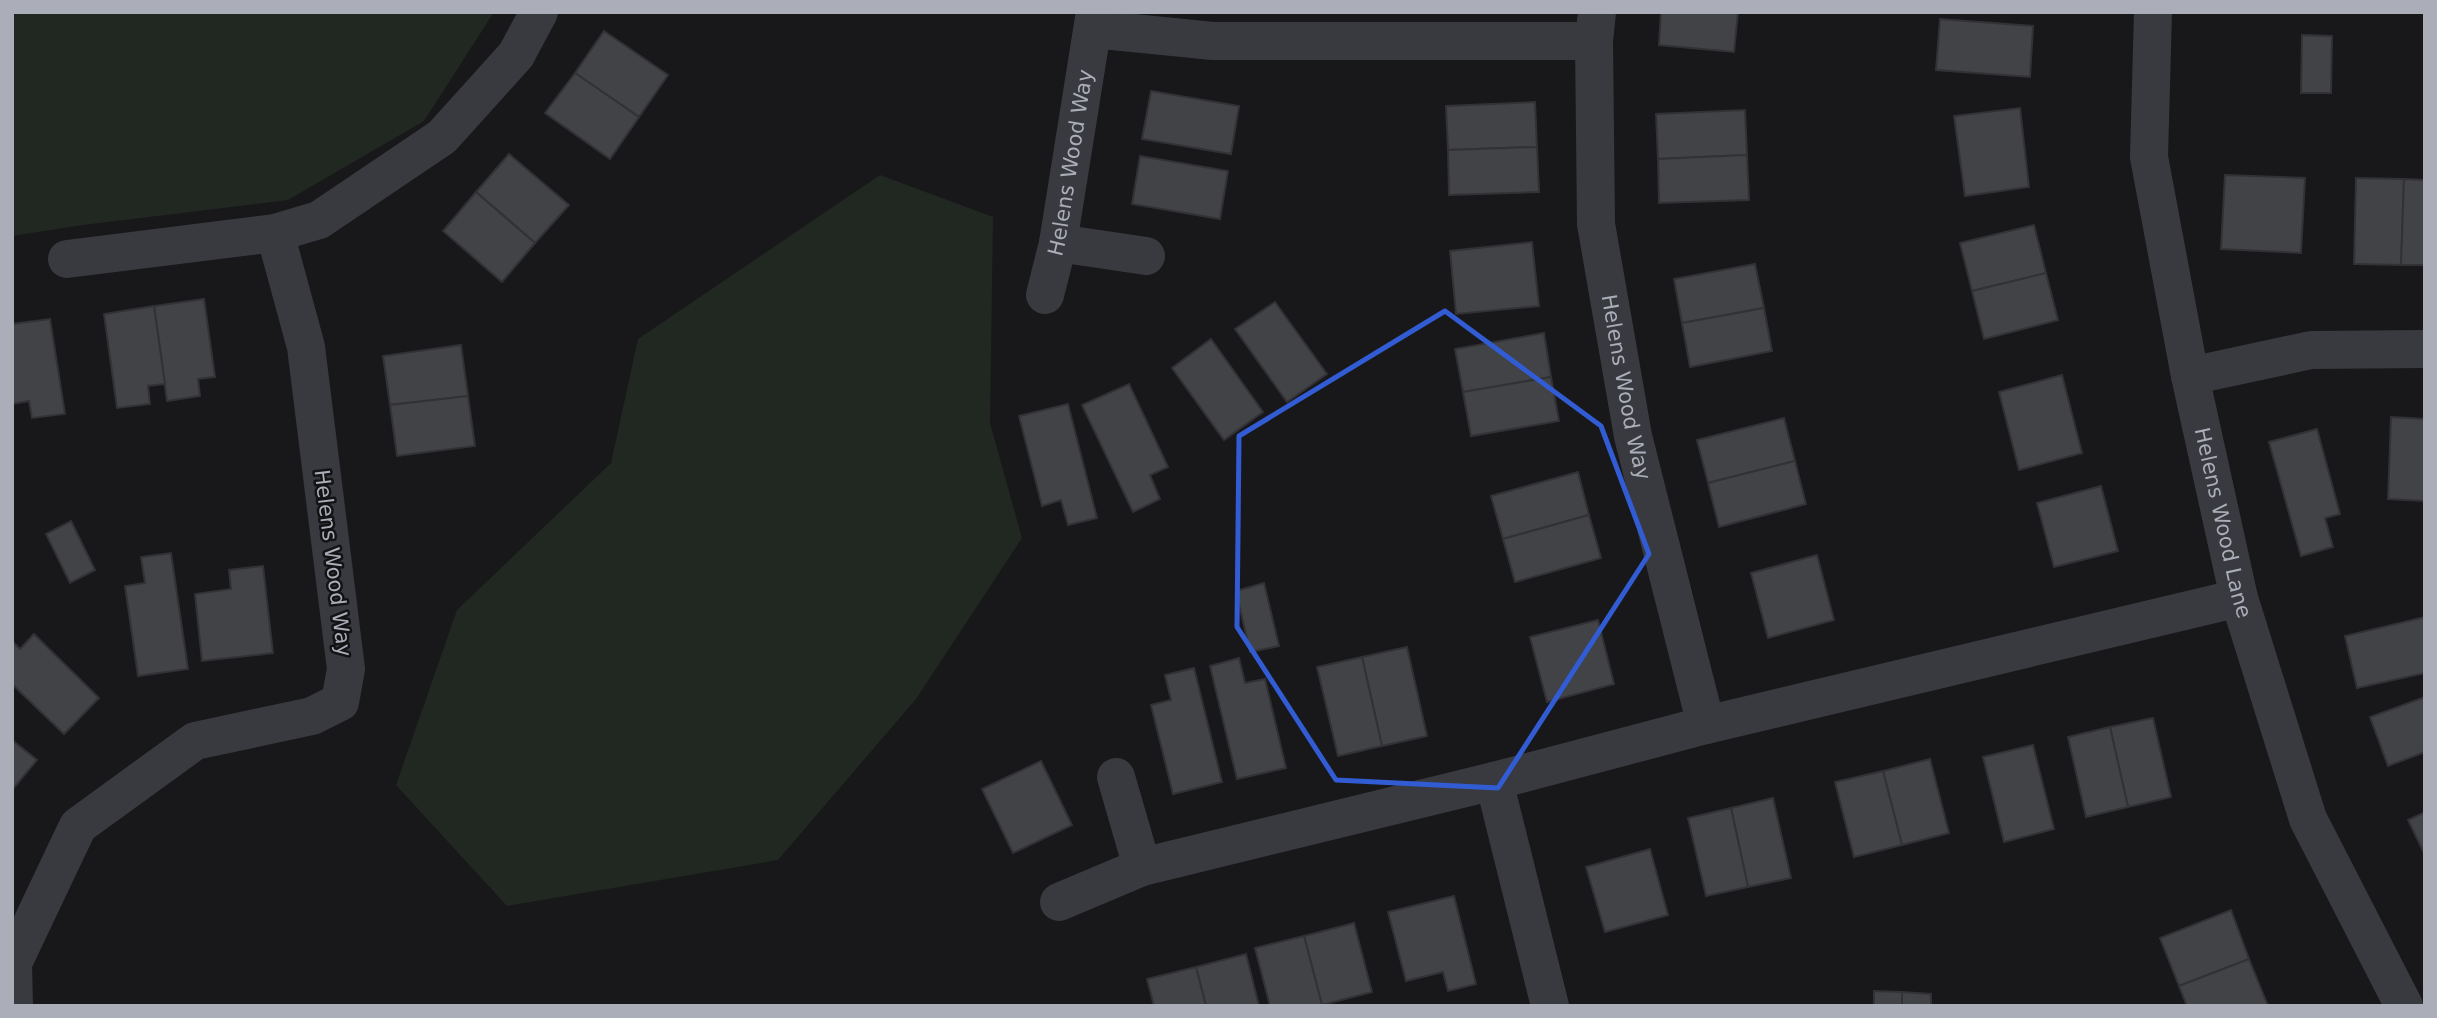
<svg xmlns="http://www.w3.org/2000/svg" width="2437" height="1018" font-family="'DejaVu Sans',sans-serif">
	<rect width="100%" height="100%" fill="#18181a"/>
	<g fill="#202821">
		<path d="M 12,12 L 494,12 L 424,121 L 288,200 L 83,225 L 12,236 Z"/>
		<path d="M 880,175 L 993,217 L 990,423 L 1022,538 L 916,699 L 778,860 L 507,906 L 396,785 L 457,610 L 611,463 L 638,339 Z"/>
	</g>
	<g fill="#424347" stroke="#323236" stroke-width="2">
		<path d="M 1661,12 L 1738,12 L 1734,52 L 1659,45 Z"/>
		<path d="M 1940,19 L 2033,26 L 2030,77 L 1936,70 Z"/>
		<path d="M 604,31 L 668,75 L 639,117 L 575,73 Z"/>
		<path d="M 2302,35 L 2332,36 L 2331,93 L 2301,93 Z"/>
		<path d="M 575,73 L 639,117 L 610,159 L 545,113 Z"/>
		<path d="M 1151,91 L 1239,106 L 1231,154 L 1142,139 Z"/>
		<path d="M 1535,102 L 1537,147 L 1448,150 L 1446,106 Z"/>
		<path d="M 2020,108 L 2029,187 L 1965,196 L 1954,116 Z"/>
		<path d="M 1745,110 L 1747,155 L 1658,159 L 1656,114 Z"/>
		<path d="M 1537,147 L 1539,192 L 1449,195 L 1448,150 Z"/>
		<path d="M 509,154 L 569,205 L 535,243 L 476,192 Z"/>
		<path d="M 1747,155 L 1749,200 L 1659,203 L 1658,159 Z"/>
		<path d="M 1140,156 L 1228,171 L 1220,219 L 1132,204 Z"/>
		<path d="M 2225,175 L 2305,178 L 2301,253 L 2221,249 Z"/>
		<path d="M 2356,178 L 2404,179 L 2401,265 L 2354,264 Z"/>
		<path d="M 2404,179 L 2425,180 L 2425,265 L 2401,265 Z"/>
		<path d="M 476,192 L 535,243 L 502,282 L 443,231 Z"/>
		<path d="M 2034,225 L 2046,273 L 1972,291 L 1960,243 Z"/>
		<path d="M 1532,242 L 1539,306 L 1456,314 L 1450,251 Z"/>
		<path d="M 1755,264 L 1764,308 L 1682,323 L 1674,279 Z"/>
		<path d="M 2046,273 L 2058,320 L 1984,339 L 1972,291 Z"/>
		<path d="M 204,299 L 215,377 L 198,379 L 200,396 L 167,401 L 154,306 Z"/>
		<path d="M 1275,302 L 1327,374 L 1287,402 L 1235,329 Z"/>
		<path d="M 154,306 L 165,384 L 148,386 L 150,404 L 117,408 L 104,314 Z"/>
		<path d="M 1764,308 L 1772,351 L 1690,367 L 1682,323 Z"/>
		<path d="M 50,319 L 65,414 L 32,418 L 29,401 L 12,404 L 12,324 Z"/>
		<path d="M 1544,333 L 1551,377 L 1463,392 L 1455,349 Z"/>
		<path d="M 1211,339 L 1263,412 L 1224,440 L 1172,368 Z"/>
		<path d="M 461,345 L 468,396 L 390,405 L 383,356 Z"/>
		<path d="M 2062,375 L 2082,453 L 2019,470 L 1999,392 Z"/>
		<path d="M 1551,377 L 1559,421 L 1471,436 L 1463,392 Z"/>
		<path d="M 1129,384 L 1168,467 L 1150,475 L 1160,499 L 1133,512 L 1082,405 Z"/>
		<path d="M 468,396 L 475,446 L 397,456 L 390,405 Z"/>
		<path d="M 1068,404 L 1097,518 L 1068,525 L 1061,500 L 1042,506 L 1019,416 Z"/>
		<path d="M 2391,417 L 2425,419 L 2425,501 L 2388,499 Z"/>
		<path d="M 1784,418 L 1795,461 L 1708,483 L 1697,440 Z"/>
		<path d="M 2317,429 L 2340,514 L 2325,518 L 2333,547 L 2301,556 L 2269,442 Z"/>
		<path d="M 1795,461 L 1806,504 L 1719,527 L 1708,483 Z"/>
		<path d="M 1578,472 L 1589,515 L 1503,539 L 1491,496 Z"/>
		<path d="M 2101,486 L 2118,551 L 2054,567 L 2037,503 Z"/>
		<path d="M 1589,515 L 1601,558 L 1515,582 L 1503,539 Z"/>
		<path d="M 71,521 L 95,570 L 70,583 L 46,534 Z"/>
		<path d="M 171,553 L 188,669 L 138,676 L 125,586 L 145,583 L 141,557 Z"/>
		<path d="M 1817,555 L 1834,620 L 1768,638 L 1751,573 Z"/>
		<path d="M 263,566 L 273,653 L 202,661 L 195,594 L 231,589 L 229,570 Z"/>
		<path d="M 1264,583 L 1279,646 L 1250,652 L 1236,591 Z"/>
		<path d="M 2425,617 L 2425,673 L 2357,688 L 2345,636 Z"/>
		<path d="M 1598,620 L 1614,684 L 1547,702 L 1530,637 Z"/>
		<path d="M 34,634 L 99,698 L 64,734 L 12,684 L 12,641 L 20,649 Z"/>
		<path d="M 1407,647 L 1427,736 L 1382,746 L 1362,657 Z"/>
		<path d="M 1362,657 L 1382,746 L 1338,756 L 1317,667 Z"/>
		<path d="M 1239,658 L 1245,683 L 1265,679 L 1286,768 L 1237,779 L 1210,666 Z"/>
		<path d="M 1194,668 L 1222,782 L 1173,794 L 1151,705 L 1171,700 L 1165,675 Z"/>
		<path d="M 2425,697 L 2425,752 L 2388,766 L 2370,717 Z"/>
		<path d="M 2153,718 L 2171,797 L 2128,807 L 2110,727 Z"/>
		<path d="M 2110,727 L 2128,807 L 2086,817 L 2068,737 Z"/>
		<path d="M 12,740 L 37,760 L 12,790 Z"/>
		<path d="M 2033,745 L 2054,829 L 2004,842 L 1983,757 Z"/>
		<path d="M 1930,759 L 1949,833 L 1902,845 L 1883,771 Z"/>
		<path d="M 1041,761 L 1072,825 L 1013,853 L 982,789 Z"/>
		<path d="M 1883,771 L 1902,845 L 1854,857 L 1835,782 Z"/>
		<path d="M 1773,798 L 1791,878 L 1748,887 L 1731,808 Z"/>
		<path d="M 1731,808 L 1748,887 L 1706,896 L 1688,818 Z"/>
		<path d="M 2425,812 L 2425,855 L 2408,820 Z"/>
		<path d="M 1650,849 L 1668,915 L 1605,932 L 1586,867 Z"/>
		<path d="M 1454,896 L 1476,984 L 1448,991 L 1443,972 L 1406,981 L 1388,912 Z"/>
		<path d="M 2231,910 L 2249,959 L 2179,986 L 2160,938 Z"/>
		<path d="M 1354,923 L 1372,992 L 1322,1005 L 1304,936 Z"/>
		<path d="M 1304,936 L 1322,1005 L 1270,1006 L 1255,948 Z"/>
		<path d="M 1246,954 L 1259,1006 L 1206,1006 L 1196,967 Z"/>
		<path d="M 2249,959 L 2268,1006 L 2187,1006 L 2179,986 Z"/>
		<path d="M 1196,967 L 1206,1006 L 1154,1006 L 1147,979 Z"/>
		<path d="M 1874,991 L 1902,992 L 1902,1006 L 1874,1006 Z"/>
		<path d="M 1902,992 L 1931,994 L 1931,1006 L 1902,1006 Z"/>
	</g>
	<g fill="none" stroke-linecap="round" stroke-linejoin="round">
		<g stroke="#393a3f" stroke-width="38">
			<path id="s1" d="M 1597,12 L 1594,41 L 1596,224 L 1633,436 L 1706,725"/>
			<path id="s2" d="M 2153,12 L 2149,157 L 2190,376 L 2239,598 L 2308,819 L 2404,1006"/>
			<path d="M 1093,29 L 1213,41 L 1594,41"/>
			<path d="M 1058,243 L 1146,256"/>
			<path d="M 67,259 L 275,233 L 319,220 L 442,137 L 516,55 L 539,12"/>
			<path id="s3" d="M 1045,295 L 1058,243 L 1095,12"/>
			<path d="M 2190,376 L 2311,350 L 2425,349"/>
			<path d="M 1116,777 L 1142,867"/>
			<path d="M 1494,781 L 1550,1006"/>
			<path d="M 1059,902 L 1142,867 L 1494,781 L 1706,725 L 2239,598"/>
			<path d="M 14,1006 L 13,963 L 78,826 L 195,741 L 312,716 L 340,702 L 346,669 L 306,347 L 275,233"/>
		</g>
	</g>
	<path fill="none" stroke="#325cd3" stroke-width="5" stroke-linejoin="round" d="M 1445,311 L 1601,426 L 1649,554 L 1498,788 L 1336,780 L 1237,627 L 1239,436 Z"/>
	<g text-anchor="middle" stroke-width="5" stroke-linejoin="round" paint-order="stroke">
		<g font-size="21" fill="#abaeb9" stroke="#131315">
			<text dy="7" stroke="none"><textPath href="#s3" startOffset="135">Helens Wood Way</textPath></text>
			<text dy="7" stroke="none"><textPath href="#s1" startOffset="378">Helens Wood Way</textPath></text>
			<text dy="7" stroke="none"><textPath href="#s2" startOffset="518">Helens Wood Lane</textPath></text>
			<text transform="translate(333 563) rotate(83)" y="7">Helens Wood Way</text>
		</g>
	</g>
	<rect width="2437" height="1018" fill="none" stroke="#abaeb9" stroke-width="28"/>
</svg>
